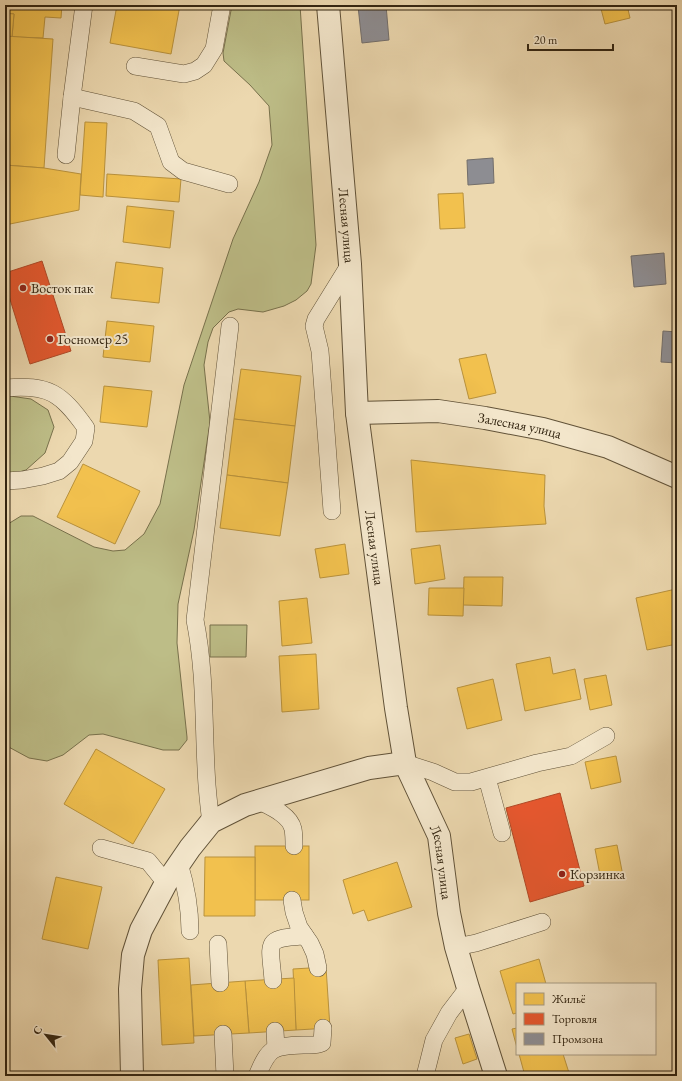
<svg xmlns="http://www.w3.org/2000/svg" width="682" height="1081" font-family="'EB Garamond',serif">
	<rect width="100%" height="100%" fill="#ecd8af"/>
	<filter id="stains"><feTurbulence type="fractalNoise" baseFrequency=".005" numOctaves="4"/><feColorMatrix values="0 0 0 0 .2 0 0 0 0 .09 0 0 0 0 .02 0 0 0 .5 -.17"/></filter>
	<radialGradient id="worn" r=".72"><stop offset=".6" stop-color="#630" stop-opacity="0"/><stop offset="1" stop-color="#630" stop-opacity=".3"/></radialGradient>
	<g fill="#bdbd87" stroke="#78714c">
		<path d="M 232,5 L 300,5 L 316,245 L 311,284 L 307,291 L 296,300 L 284,306 L 263,312 L 238,309 L 229,312 L 213,328 L 208,342 L 204,365 L 210,422 L 194,530 L 178,604 L 177,643 L 187,737 L 187,740 L 179,750 L 163,750 L 103,734 L 89,735 L 63,755 L 47,761 L 29,758 L 5,745 L 5,537 L 8,524 L 21,516 L 33,516 L 94,547 L 113,551 L 125,550 L 144,534 L 160,504 L 184,385 L 233,239 L 259,182 L 272,145 L 269,106 L 250,85 L 224,61 L 223,53 Z"/>
		<path d="M 10,396 L 31,399 L 48,410 L 54,427 L 45,453 L 26,470 L 12,474 L 5,471 L 5,397 Z"/>
		<path d="M 210,625 L 247,625 L 246,657 L 210,657 Z"/>
	</g>
	<g fill="#f2c14e" stroke="#b9923c">
		<path d="M 5,5 L 62,5 L 61,18 L 45,17 L 43,38 L 12,37 L 14,14 L 5,13 Z"/>
		<path d="M 117,5 L 180,5 L 171,54 L 110,43 Z"/>
		<path d="M 600,5 L 627,5 L 630,18 L 605,24 Z"/>
		<path d="M 5,13 L 14,14 L 12,37 L 5,36 Z"/>
		<path d="M 5,36 L 53,39 L 44,168 L 5,165 Z"/>
		<path d="M 85,122 L 107,123 L 103,197 L 80,195 Z"/>
		<path d="M 5,165 L 44,168 L 81,174 L 79,210 L 5,225 Z"/>
		<path d="M 107,174 L 181,179 L 179,202 L 106,196 Z"/>
		<path d="M 463,193 L 465,228 L 440,229 L 438,194 Z"/>
		<path d="M 127,206 L 174,211 L 170,248 L 123,242 Z"/>
		<path d="M 116,262 L 163,268 L 159,303 L 111,298 Z"/>
		<path d="M 107,321 L 154,326 L 150,362 L 103,357 Z"/>
		<path d="M 486,354 L 496,393 L 469,399 L 459,359 Z"/>
		<path d="M 241,369 L 301,376 L 295,426 L 234,419 Z"/>
		<path d="M 104,386 L 152,391 L 147,427 L 100,422 Z"/>
		<path d="M 234,419 L 295,426 L 288,483 L 227,475 Z"/>
		<path d="M 411,460 L 545,475 L 544,506 L 546,524 L 416,532 Z"/>
		<path d="M 83,464 L 140,491 L 115,544 L 57,517 Z"/>
		<path d="M 227,475 L 288,483 L 280,536 L 220,528 Z"/>
		<path d="M 345,544 L 349,574 L 320,578 L 315,549 Z"/>
		<path d="M 440,545 L 445,579 L 415,584 L 411,549 Z"/>
		<path d="M 464,577 L 503,577 L 502,606 L 463,605 Z"/>
		<path d="M 429,588 L 464,588 L 463,616 L 428,615 Z"/>
		<path d="M 676,589 L 677,644 L 647,650 L 636,598 Z"/>
		<path d="M 307,598 L 312,643 L 282,646 L 279,601 Z"/>
		<path d="M 316,654 L 319,709 L 282,712 L 279,656 Z"/>
		<path d="M 550,657 L 553,674 L 575,669 L 581,699 L 525,711 L 516,664 Z"/>
		<path d="M 606,675 L 612,705 L 590,710 L 584,679 Z"/>
		<path d="M 493,679 L 502,720 L 467,729 L 457,688 Z"/>
		<path d="M 675,689 L 677,689 L 677,715 L 674,715 Z"/>
		<path d="M 96,749 L 165,789 L 133,844 L 64,804 Z"/>
		<path d="M 616,756 L 621,782 L 591,789 L 585,762 Z"/>
		<path d="M 617,845 L 623,876 L 601,880 L 595,849 Z"/>
		<rect x="255" y="846" width="54" height="54"/>
		<path d="M 205,857 L 255,857 L 255,916 L 204,916 Z"/>
		<path d="M 397,862 L 412,907 L 368,921 L 364,910 L 353,914 L 343,880 Z"/>
		<path d="M 56,877 L 102,887 L 88,949 L 42,939 Z"/>
		<path d="M 189,958 L 194,1043 L 162,1045 L 158,960 Z"/>
		<path d="M 539,959 L 546,984 L 517,984 L 517,1013 L 513,1014 L 500,971 Z"/>
		<path d="M 326,967 L 330,1028 L 296,1030 L 293,969 Z"/>
		<path d="M 294,978 L 296,1030 L 249,1033 L 245,981 Z"/>
		<path d="M 245,981 L 249,1033 L 194,1036 L 191,985 Z"/>
		<path d="M 517,1028 L 517,1048 L 512,1029 Z"/>
		<path d="M 469,1034 L 477,1059 L 463,1064 L 455,1038 Z"/>
		<path d="M 519,1054 L 563,1054 L 570,1076 L 525,1076 Z"/>
	</g>
	<g fill="#e4572e" stroke="#af4825">
		<path d="M 42,261 L 71,351 L 30,364 L 5,283 L 5,273 Z"/>
		<path d="M 560,793 L 584,886 L 530,902 L 506,808 Z"/>
	</g>
	<g fill="#8d8d92" stroke="#726e6b">
		<path d="M 365,5 L 386,5 L 389,40 L 362,43 L 358,6 Z"/>
		<path d="M 493,158 L 494,183 L 468,185 L 467,160 Z"/>
		<path d="M 664,253 L 666,284 L 634,287 L 631,256 Z"/>
		<path d="M 663,331 L 677,332 L 677,363 L 661,362 Z"/>
	</g>
	<g fill="none" stroke-linecap="round" stroke-linejoin="round">
		<g stroke="#615238" stroke-width="18">
			<g id="service">
				<path d="M 135,66 L 184,74 L 195,71 L 204,65 L 214,49 L 222,5"/>
				<path d="M 72,97 L 134,111 L 158,126 L 171,162 L 183,171 L 229,184"/>
				<path d="M 66,155 L 72,97 L 84,5"/>
				<path d="M 5,388 C 49,384 61,393 86,428 L 84,441 L 70,462 L 59,471 L 43,476 L 22,480 L 5,481"/>
				<path d="M 332,511 L 320,351 L 314,326 L 316,319 L 350,264"/>
				<path d="M 405,763 L 433,772 L 455,782 L 471,782 L 537,763 L 571,756 L 606,736"/>
				<path d="M 487,778 L 502,833"/>
				<path d="M 259,801 C 271,807 290,815 293,829 C 294,834 294,841 294,846"/>
				<path d="M 211,822 C 209,809 208,797 207,785 C 203,730 206,675 195,620 L 230,326"/>
				<path d="M 101,848 L 148,861 L 166,883"/>
				<path d="M 179,863 C 186,886 190,907 190,931"/>
				<path d="M 292,900 L 294,912 L 299,927 L 310,943 L 315,954 L 318,968"/>
				<path d="M 218,944 L 220,983"/>
				<path d="M 456,947 L 476,943 L 542,922"/>
				<path d="M 273,980 C 270,942 263,938 305,936"/>
				<path d="M 275,1031 L 276,1048"/>
				<path d="M 223,1034 L 225,1076"/>
				<path d="M 257,1076 C 269,1047 273,1046 303,1045 C 310,1045 316,1046 322,1043 L 323,1028"/>
				<path d="M 425,1076 L 434,1040 L 449,1013 L 468,988"/>
			</g>
		</g>
		<g stroke="#615238" stroke-width="24">
			<g id="minor">
				<path id="s1" d="M 328,5 L 350,264 L 357,413 L 396,708 L 405,763 L 439,836 L 449,913 L 456,947 L 468,988 L 496,1076"/>
				<path id="s2" d="M 357,413 L 438,411 L 485,418 L 543,429 L 608,447 L 677,477"/>
				<path d="M 132,1076 L 130,989 L 133,955 L 141,930 L 166,883 L 190,848 L 211,822 L 245,805 L 369,768 L 405,763"/>
			</g>
		</g>
		<use href="#service" stroke="#f3e6cb" stroke-width="17"/>
		<use href="#minor" stroke="#f3e6cb" stroke-width="22"/>
	</g>
	<g fill="#8f2418" stroke="#f3e6cb" stroke-width="1.5">
		<circle cx="23" cy="288" r="4"/>
		<circle cx="50" cy="339" r="4"/>
		<circle cx="562" cy="874" r="4"/>
	</g>
	<g text-anchor="middle" stroke-width="4" stroke-linejoin="round" paint-order="stroke">
		<g font-size="14" fill="#332511" stroke="#f3e6cb">
			<text dy="5" stroke="none"><textPath href="#s1" startOffset="221">Лесная улица</textPath></text>
			<text dy="5" stroke="none"><textPath href="#s2" startOffset="164">Залесная улица</textPath></text>
			<text dy="5" stroke="none"><textPath href="#s1" startOffset="545">Лесная улица</textPath></text>
			<text dy="5" stroke="none"><textPath href="#s1" startOffset="869">Лесная улица</textPath></text>
		</g>
		<g font-size="14" fill="#332511" stroke="#f3e6cb" text-anchor="start">
			<text x="31" y="293">Восток пак</text>
			<text x="58" y="344">Госномер 25</text>
			<text x="570" y="879">Корзинка</text>
		</g>
	</g>
	<rect width="682" height="1081" fill="none" stroke="#ecd8af" stroke-width="20"/>
	<rect x="6" y="6" width="670" height="1069" fill="none" stroke="#332511" stroke-width="2"/>
	<rect x="10" y="10" width="662" height="1061" fill="none" stroke="#332511"/>
	<rect x="516" y="983" width="140" height="72" fill="#f3e6cb" stroke="#a69981"/>
	<rect x="524" y="993" width="20" height="12" fill="#f2c14e" stroke="#a69981"/>
	<text x="552" y="1003" font-size="12" fill="#332511">Жильё</text>
	<rect x="524" y="1013" width="20" height="12" fill="#e4572e" stroke="#a69981"/>
	<text x="552" y="1023" font-size="12" fill="#332511">Торговля</text>
	<rect x="524" y="1033" width="20" height="12" fill="#8d8d92" stroke="#a69981"/>
	<text x="552" y="1043" font-size="12" fill="#332511">Промзона</text>
	<g transform="translate(46 1035) rotate(300)" stroke="#f3e6cb" stroke-width="3" paint-order="stroke">
	<path d="M0-3L7 15L0 10L-7 15Z" fill="#332511"/>
	<text y="-6" font-size="11" font-weight="bold" text-anchor="middle" fill="#332511">С</text>
	</g>
	<path d="M528 44v6h85v-6" fill="none" stroke="#332511" stroke-width="2"/>
	<text x="534" y="44" font-size="12" fill="#332511" stroke="#f3e6cb" stroke-width="3" paint-order="stroke">20 m</text>
	<rect width="100%" height="100%" filter="url(#stains)"/>
	<rect width="100%" height="100%" fill="url(#worn)"/>
</svg>
